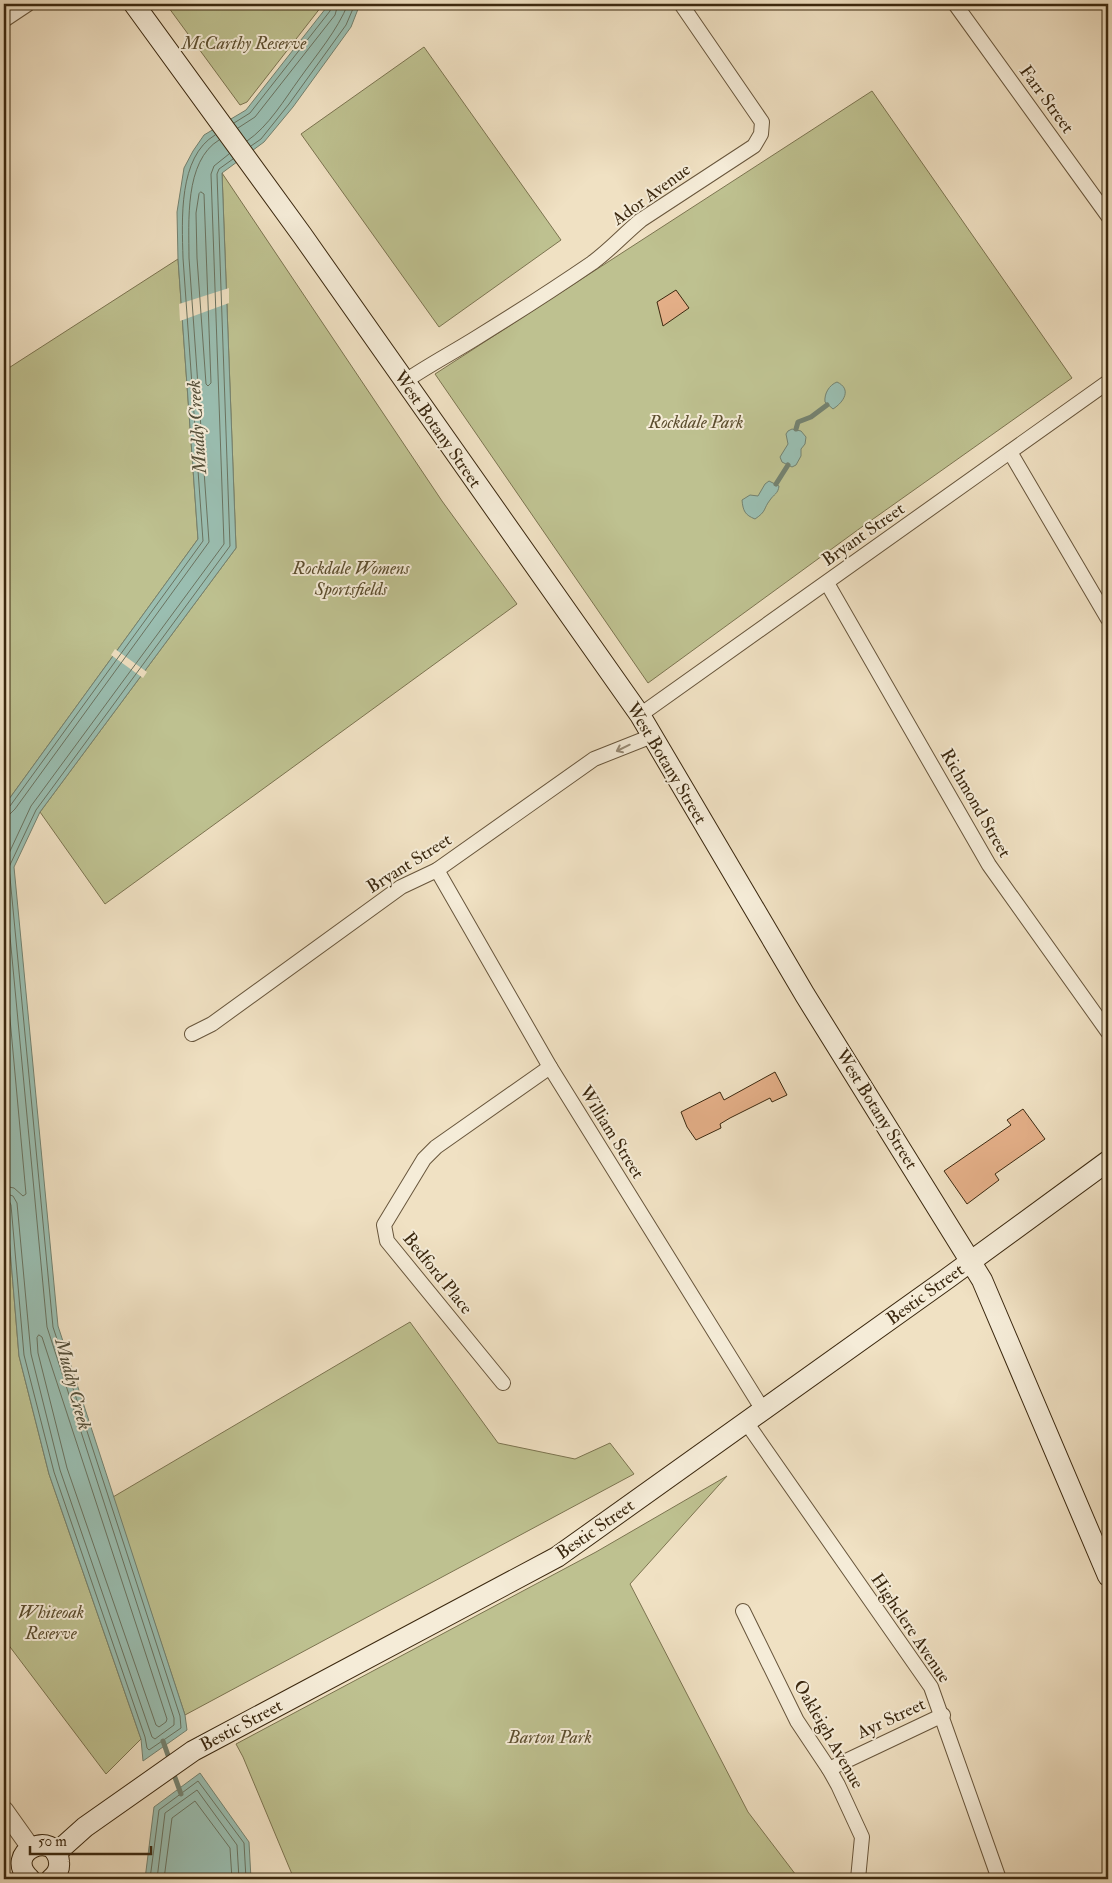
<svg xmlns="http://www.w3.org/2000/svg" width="1112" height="1883" font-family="'IM FELL Double Pica',serif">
	<rect width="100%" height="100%" fill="#f0e1c3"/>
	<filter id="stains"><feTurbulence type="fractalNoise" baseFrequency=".004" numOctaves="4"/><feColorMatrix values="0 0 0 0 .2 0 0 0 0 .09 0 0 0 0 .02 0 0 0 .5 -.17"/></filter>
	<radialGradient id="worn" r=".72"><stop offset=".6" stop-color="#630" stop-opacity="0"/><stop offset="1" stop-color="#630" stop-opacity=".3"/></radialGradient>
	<g fill="#bec190" stroke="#7c7450">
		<path d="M 166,4 L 322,4 L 321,7 L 247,102 L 240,105 Z"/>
		<path d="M 424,47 L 561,240 L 439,327 L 301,134 Z"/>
		<path d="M 872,91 L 1072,378 L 859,529 L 648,683 L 435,374 Z"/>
		<path d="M 222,173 L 442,501 L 517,604 L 105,904 L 40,812 L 236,548 Z"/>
		<path d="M 178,259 L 198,539 L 4,806 L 4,371 Z"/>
		<path d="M 4,1177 L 19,1356 L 49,1474 L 141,1739 L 106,1774 L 4,1639 Z"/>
		<path d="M 410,1322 L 498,1443 L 575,1459 L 610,1443 L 634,1474 L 185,1715 L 113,1497 Z"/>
		<path d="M 727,1476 L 630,1584 L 748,1812 L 799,1879 L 294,1879 L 243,1757 L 236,1744 L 596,1552 Z"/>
	</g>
	<g fill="#9abeb1" stroke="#748270">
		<path d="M 327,4 L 360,4 L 351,27 L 293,107 L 264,142 L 222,173 L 236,548 L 40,812 L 14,867 L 58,1326 L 185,1715 L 187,1730 L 143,1761 L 141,1739 L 49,1474 L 19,1356 L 4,1177 L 4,806 L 198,539 L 178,259 L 177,212 L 184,168 L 193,151 L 204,135 L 246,110 L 326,8 Z"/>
		<path d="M 837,382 C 852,389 844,402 833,409 L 825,402 C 824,394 829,385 837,382 Z"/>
		<path d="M 792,429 L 801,431 L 806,437 L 805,444 L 801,449 L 801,456 L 796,465 L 792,467 L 782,462 L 780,457 L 788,444 L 786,434 L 788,431 Z"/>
		<path d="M 769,481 L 779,486 C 778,494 774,494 770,500 C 763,509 767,511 755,519 C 745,515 743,511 742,500 L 750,495 L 758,496 L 765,484 Z"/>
		<path d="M 200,1773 L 249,1842 L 251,1879 L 145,1879 L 154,1807 Z"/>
	</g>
	<g fill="#f0e1c3">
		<path d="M 229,288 L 229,303 L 180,321 L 179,304 Z"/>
		<path d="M 115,649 L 147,672 L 143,678 L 111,655 Z"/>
	</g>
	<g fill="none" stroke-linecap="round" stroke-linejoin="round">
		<g stroke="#6a7360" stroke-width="1">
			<path d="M 234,123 L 250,113 L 330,11 L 332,4"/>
			<path d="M 238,128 L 255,117 L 335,15 L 338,4"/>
			<path d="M 247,141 C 269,126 284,100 300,78 C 317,54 337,31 348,4"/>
			<path d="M 251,146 L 261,139 L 289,104 L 346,25 L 355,4"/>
			<path d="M 201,192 L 204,194 L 211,383 L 208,386 L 206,384 L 197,258 L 196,213 L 199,194 Z"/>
			<path d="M 4,808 L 10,806 L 203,541 L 183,258 C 182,220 178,157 215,135"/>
			<path d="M 4,814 L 10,814 L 15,809 L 209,542 L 189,258 C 189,223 184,161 219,140"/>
			<path d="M 4,864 L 31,806 L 224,544 L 211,174 L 214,166 L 229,154"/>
			<path d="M 4,873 L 47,1327 L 174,1718 L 174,1725 L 155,1739 L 152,1737 L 60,1470 L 31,1354 L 17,1203 L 13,1196 L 4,1193"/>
			<path d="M 4,953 L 26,1194 L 23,1196 L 14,1188 L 4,1186"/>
			<path d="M 4,1199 L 9,1201 L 11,1205 L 24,1355 L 54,1472 L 145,1737 L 147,1748 L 149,1750 L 181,1728 L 180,1716 L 53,1327 L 9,867 L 36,810 L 230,546 L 217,174 L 219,169 L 233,159"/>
			<path d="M 39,1335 L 42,1337 L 167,1719 L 166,1722 L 159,1727 L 156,1725 L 67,1468 L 38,1353 L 37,1338 Z"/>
			<path d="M 150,1879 L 159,1810 L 198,1781 L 244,1843 L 246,1879"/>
			<path d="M 157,1879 L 165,1813 L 197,1790 L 237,1845 L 239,1879"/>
			<path d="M 164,1879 L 172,1818 L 195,1801 L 230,1848 L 232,1879"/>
		</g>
		<g stroke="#748270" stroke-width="5">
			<path d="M 796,429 L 798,422 L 811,417 L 827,405"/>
			<path d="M 776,484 L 788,465"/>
			<path d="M 163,1741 L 170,1761"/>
			<path d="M 173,1772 L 181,1794"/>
		</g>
	</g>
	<g fill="#e4af88" stroke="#3b280f">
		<path d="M 676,290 L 689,308 L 663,326 L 657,302 Z"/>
		<path d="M 775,1072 L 787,1095 L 772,1102 L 770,1098 L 730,1118 L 720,1124 L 721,1128 L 696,1140 L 687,1127 L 681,1112 L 720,1092 L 724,1100 Z"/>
		<path d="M 1023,1109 L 1045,1139 L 995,1174 L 999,1180 L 967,1204 L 944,1171 L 1011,1125 L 1007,1120 Z"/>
	</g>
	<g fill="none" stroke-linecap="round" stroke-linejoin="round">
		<g stroke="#68563c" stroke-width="16">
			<g id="minor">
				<path d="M 955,4 L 1108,216"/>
				<path d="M 4,20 L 28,4"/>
				<path d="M 404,382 C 427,366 452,353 476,338 C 515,314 554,289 592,263 C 610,250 624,234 641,220 L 754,146 L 761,134 L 762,122 L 681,4"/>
				<path d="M 1010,452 L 1108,619"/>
				<path d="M 827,583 L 989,865 L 1108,1032"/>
				<path d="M 640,715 L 1108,382"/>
				<path d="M 437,870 L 550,1067 L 763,1410"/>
				<path d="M 192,1034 L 212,1024 L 401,887 L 437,870 L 594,759 L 652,736"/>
				<path d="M 503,1383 L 387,1241 L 384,1225 L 424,1159 L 436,1147 L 550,1067"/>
				<path d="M 746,1422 L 931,1687 L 999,1879"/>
				<path d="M 743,1611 L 797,1721 L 829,1769 L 838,1785 L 862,1837 L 858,1879"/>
				<path d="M 829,1769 L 943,1715"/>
			</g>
		</g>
		<g stroke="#68563c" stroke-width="20">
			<path id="tertiary" d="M 4,1810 L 31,1848"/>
		</g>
		<g stroke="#3b280f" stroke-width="22">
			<g id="secondary">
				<path d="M 134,4 L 302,235 L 640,715 L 805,995 L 982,1280 L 1108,1576"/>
				<path d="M 56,1853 L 85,1827 L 193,1751 L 557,1557 L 948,1278 L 1108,1161"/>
				<path d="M 30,1879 C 1,1852 56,1828 59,1862 C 60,1870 56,1875 51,1879"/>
			</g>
		</g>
		<use href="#minor" stroke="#f5ecd8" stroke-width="14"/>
		<use href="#tertiary" stroke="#f5ecd8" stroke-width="18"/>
		<use href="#secondary" stroke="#f5ecd8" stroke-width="20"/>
	</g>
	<defs><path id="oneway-shaft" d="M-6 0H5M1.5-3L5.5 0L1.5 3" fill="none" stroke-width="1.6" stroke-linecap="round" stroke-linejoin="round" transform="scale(1.25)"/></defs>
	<use stroke="#988a74" href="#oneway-shaft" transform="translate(623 748) rotate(154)"/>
	<g text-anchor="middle" stroke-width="4" stroke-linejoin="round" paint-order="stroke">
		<g font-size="18" font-style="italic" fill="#5c4e2f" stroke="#f5ecd8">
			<text x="244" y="49">McCarthy Reserve</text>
			<text x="696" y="428">Rockdale Park</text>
			<text x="351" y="574">Rockdale Womens<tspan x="351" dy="21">Sportsfields</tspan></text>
			<text x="51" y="1618">Whiteoak<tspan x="51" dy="21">Reserve</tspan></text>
			<text x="550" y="1743">Barton Park</text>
		</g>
		<g font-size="18" fill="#3b280f" stroke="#f5ecd8">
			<text transform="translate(1047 99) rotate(54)" y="6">Farr Street</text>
			<text transform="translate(651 194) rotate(-36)" y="6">Ador Avenue</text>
			<text transform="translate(438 429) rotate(55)" y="6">West Botany Street</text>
			<text transform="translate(863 534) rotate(-35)" y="6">Bryant Street</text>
			<text transform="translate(667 763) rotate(59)" y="6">West Botany Street</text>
			<text transform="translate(976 803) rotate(60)" y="6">Richmond Street</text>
			<text transform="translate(409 863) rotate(-32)" y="6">Bryant Street</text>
			<text transform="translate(877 1109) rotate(58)" y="6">West Botany Street</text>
			<text transform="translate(612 1132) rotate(58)" y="6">William Street</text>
			<text transform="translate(438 1273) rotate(51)" y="6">Bedford Place</text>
			<text transform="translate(925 1294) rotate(-36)" y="6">Bestic Street</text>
			<text transform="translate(595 1529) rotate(-35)" y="6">Bestic Street</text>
			<text transform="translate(911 1628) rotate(56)" y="6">Highclere Avenue</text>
			<text transform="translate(891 1718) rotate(-25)" y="6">Ayr Street</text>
			<text transform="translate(241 1725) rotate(-28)" y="6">Bestic Street</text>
			<text transform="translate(829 1734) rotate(60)" y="6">Oakleigh Avenue</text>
		</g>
		<g font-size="19" font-style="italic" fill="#534e38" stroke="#f5ecd8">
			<text transform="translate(196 427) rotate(-94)" y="7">Muddy Creek</text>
			<text transform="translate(74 1384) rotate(75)" y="7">Muddy Creek</text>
		</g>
	</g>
	<rect width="1112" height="1883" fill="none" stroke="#f0e1c3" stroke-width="20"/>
	<rect x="5" y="5" width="1102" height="1873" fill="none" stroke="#3b280f" stroke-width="2.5"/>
	<rect x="10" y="10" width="1092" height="1863" fill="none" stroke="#3b280f"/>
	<path d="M30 1846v8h121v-8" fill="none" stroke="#3b280f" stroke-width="2.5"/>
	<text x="38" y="1846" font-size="15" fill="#3b280f" stroke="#f5ecd8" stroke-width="4" paint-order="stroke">50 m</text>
	<rect width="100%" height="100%" filter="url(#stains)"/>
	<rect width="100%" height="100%" fill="url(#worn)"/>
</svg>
